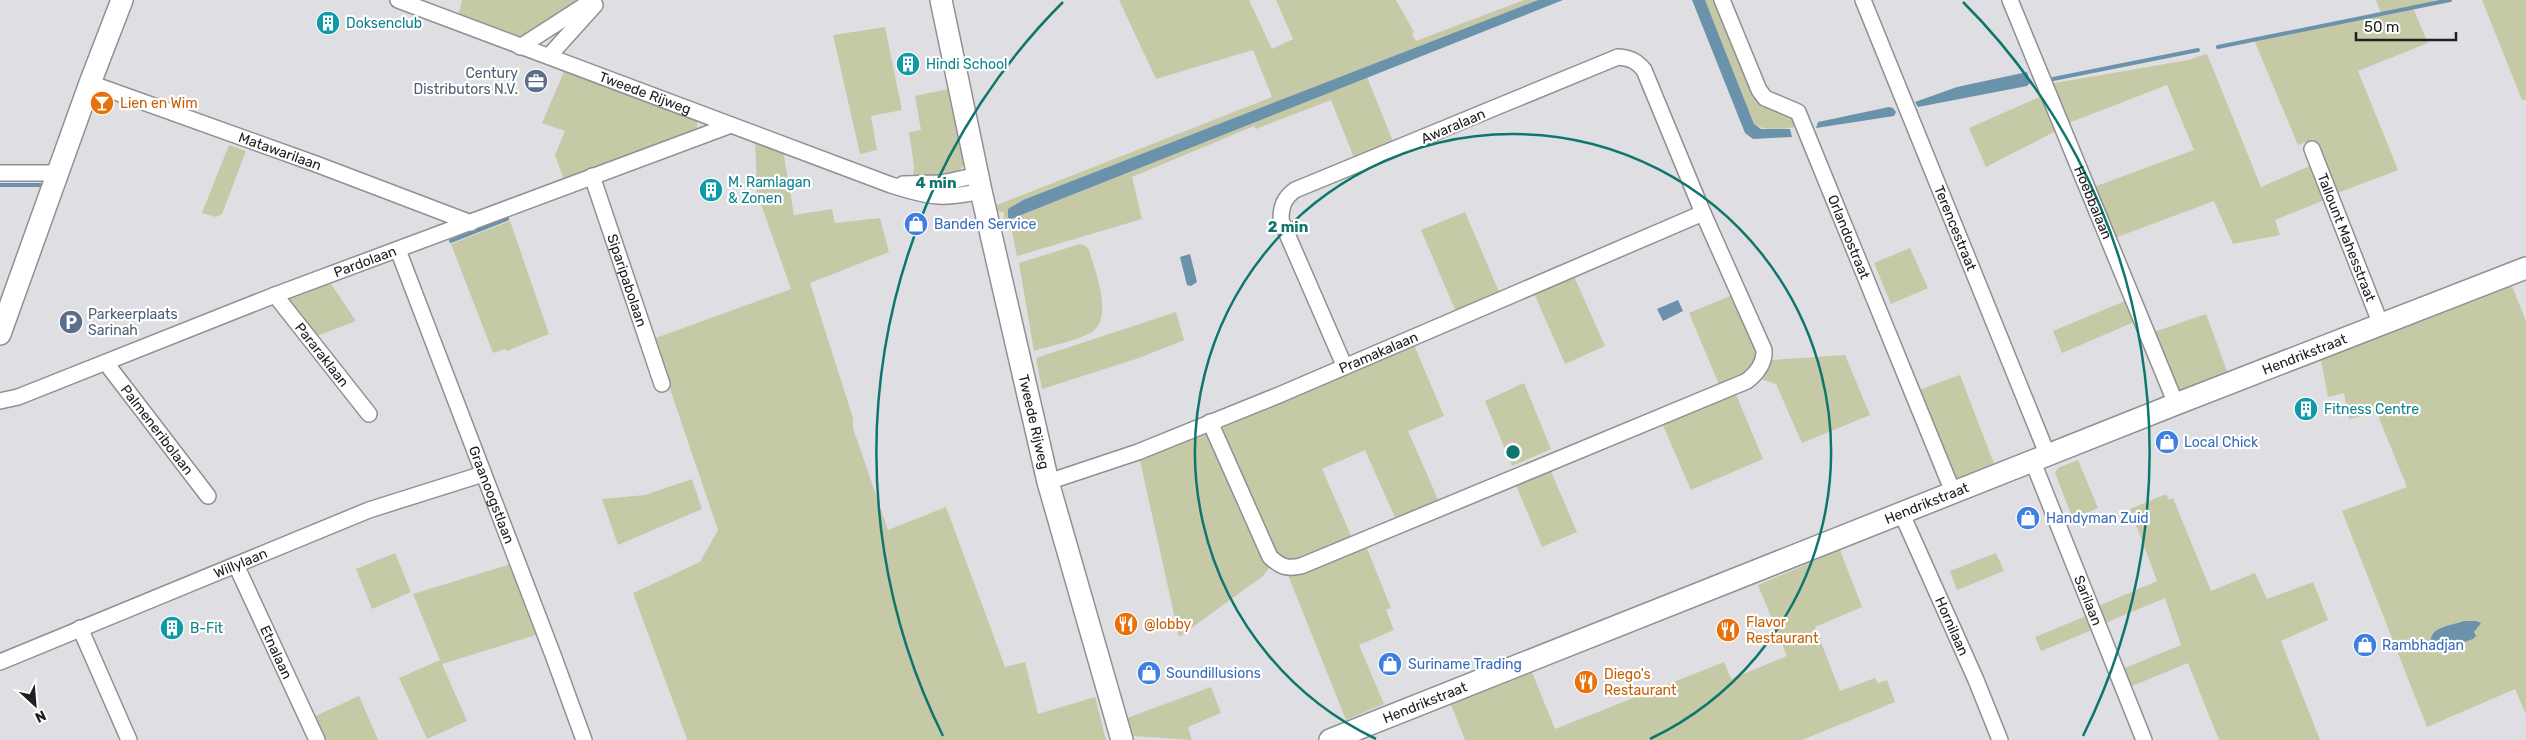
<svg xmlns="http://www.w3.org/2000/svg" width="2526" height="740" font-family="Rubik,sans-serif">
	<rect width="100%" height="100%" fill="#dfdfe3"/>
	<g fill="#c6c9a5">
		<path d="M 462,0 L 584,0 L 532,31 L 516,38 L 458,17 Z"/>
		<path d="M 1119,0 L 1249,0 L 1272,49 L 1293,39 L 1276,0 L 1396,0 L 1414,32 L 1412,34 L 1416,41 L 1524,0 L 1538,0 L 1023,200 L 1014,205 L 1011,219 L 1367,77 L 1394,144 L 1355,160 L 1331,100 L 1256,129 L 1254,126 L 1132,177 L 1142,219 L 1017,256 L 1011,227 L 1003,229 L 1004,212 L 995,211 L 997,205 L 1272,97 L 1253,50 L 1156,79 Z"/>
		<path d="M 1705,0 L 1718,0 L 1755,89 L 1794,113 L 1799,126 C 1790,129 1760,131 1754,124 Z"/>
		<path d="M 2376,0 L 2450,0 L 2413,8 L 2428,43 L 2358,71 L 2398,170 L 2335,194 L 2314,139 L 2298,145 L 2254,40 L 2381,13 Z"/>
		<path d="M 2482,0 L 2526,0 L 2526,100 L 2522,100 Z"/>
		<path d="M 885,27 L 902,110 L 871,116 L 877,150 L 860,154 L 833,35 Z"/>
		<path d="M 2207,54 L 2261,187 L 2314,164 L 2327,199 L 2275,220 L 2280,235 L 2233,244 L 2214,201 L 2112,239 L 2091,188 L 2194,150 L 2167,85 L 2066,124 L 2049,84 L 2188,60 Z"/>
		<path d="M 566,67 L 697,119 L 697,130 L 564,180 L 555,155 L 565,131 L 542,123 Z"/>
		<path d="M 953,88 L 965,161 C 958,182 930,176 913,177 L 914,166 L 909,132 L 921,130 L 915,96 Z"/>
		<path d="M 2044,95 L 2058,130 L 1986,167 L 1969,128 Z"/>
		<path d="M 755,139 L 783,150 L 794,215 L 832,209 L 835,223 L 880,218 L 889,252 L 810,283 L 853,418 L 853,428 L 888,530 L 946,507 L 1005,667 L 1025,662 L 1038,714 L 1095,697 L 1106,740 L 685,740 L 687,739 L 633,593 L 700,562 L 718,530 L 653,339 L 791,289 L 757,193 Z"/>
		<path d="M 229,145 L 246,151 L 222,214 L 216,217 L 202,213 Z"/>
		<path d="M 1465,212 L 1500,294 L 1456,312 L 1421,230 Z"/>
		<path d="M 510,221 L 549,334 L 507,351 L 505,349 L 493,353 L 451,244 Z"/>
		<path d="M 1080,244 L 1086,246 L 1089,250 C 1095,271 1115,320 1090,333 C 1074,342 1052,345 1034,351 L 1019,263 Z"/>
		<path d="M 1910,248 L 1928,288 L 1891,304 L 1874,263 Z"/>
		<path d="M 1573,274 L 1605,346 L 1565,364 L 1533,291 Z"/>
		<path d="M 329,281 L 356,321 L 317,336 L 310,334 L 285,303 L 286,296 Z"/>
		<path d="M 2510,281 L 2526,321 L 2526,714 L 2515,689 L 2427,727 L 2342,511 L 2407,487 L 2377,413 L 2349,419 L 2344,393 L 2328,397 L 2320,355 Z"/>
		<path d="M 1735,294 L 1759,346 L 1755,369 L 1720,387 L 1689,313 Z"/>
		<path d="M 2125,301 L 2134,322 L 2062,353 L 2053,331 Z"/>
		<path d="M 1176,312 L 1184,340 L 1139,358 L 1042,389 L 1036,358 Z"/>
		<path d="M 2206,314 L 2230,379 L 2178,396 L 2151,333 Z"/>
		<path d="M 1412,340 L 1444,416 L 1408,431 L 1440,504 L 1397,522 L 1365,450 L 1322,469 L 1353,540 L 1294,564 L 1278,558 L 1222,437 L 1224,425 Z"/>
		<path d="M 1845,355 L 1870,415 L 1802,443 L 1776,384 L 1761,379 L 1771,360 Z"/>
		<path d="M 1960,375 L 1996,469 L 1957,483 L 1916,391 Z"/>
		<path d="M 1524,383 L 1551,449 L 1512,466 L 1485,401 Z"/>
		<path d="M 1735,392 L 1763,459 L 1691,490 L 1662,423 Z"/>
		<path d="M 1200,431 L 1207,434 L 1213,443 L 1271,565 L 1263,576 L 1179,637 L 1139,456 Z"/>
		<path d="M 2078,460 L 2098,508 L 2073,519 L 2055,473 L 2058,468 Z"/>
		<path d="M 1550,469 L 1577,532 L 1542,547 L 1515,483 Z"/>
		<path d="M 692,479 L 702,509 L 618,545 L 602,499 L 645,495 Z"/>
		<path d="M 2166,494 L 2169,500 L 2173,498 L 2211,591 L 2255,573 L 2267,599 L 2313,582 L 2328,620 L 2281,641 L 2320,740 L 2219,740 L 2188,663 L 2127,688 L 2120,670 L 2181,645 L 2165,598 L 2103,624 L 2096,607 L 2157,581 L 2130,509 Z"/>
		<path d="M 1366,546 L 1391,608 L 1386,610 L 1394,630 L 1359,645 L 1384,704 L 1346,720 L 1288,575 L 1297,573 Z"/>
		<path d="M 1840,550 L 1862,607 L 1815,627 L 1840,691 L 1875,678 L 1878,683 L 1887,680 L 1895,702 L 1802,740 L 1465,740 L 1448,697 L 1529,665 L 1555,729 L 1724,662 L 1731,679 L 1787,656 L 1758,585 Z"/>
		<path d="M 395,553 L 411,592 L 372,609 L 356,569 Z"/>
		<path d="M 1996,553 L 2004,571 L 1957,590 L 1950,571 Z"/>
		<path d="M 511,564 L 539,634 L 442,664 L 467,721 L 427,739 L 399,678 L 440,660 L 413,594 Z"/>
		<path d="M 2086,616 L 2092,630 L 2041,651 L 2035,637 Z"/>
		<path d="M 1211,687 L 1221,713 L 1188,727 L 1192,740 L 1132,736 L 1127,718 Z"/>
		<path d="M 359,696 L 378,740 L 321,740 L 311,718 Z"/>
	</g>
	<g fill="#6b92ab">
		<path d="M 1538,0 L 1563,0 L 1011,219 L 1008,218 L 1008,209 L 1023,200 Z"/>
		<path d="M 1692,0 L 1705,0 L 1754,124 L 1761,129 L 1790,129 L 1792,137 L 1753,139 L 1745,133 Z"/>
		<path d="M 2027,72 L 2030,83 L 2027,86 L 1918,107 L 1915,102 L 1957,87 Z"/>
		<path d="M 1889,107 L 1893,108 L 1896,112 L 1894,116 L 1816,128 L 1818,122 Z"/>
		<path d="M 1190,254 L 1197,282 L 1191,286 L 1187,285 L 1180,257 Z"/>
		<path d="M 1678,300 L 1683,311 L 1663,321 L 1657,309 Z"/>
		<path d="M 2464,621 L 2476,621 L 2481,623 L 2474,632 L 2476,636 L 2473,639 L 2443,649 L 2431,643 C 2428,627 2453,625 2464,621 Z"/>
	</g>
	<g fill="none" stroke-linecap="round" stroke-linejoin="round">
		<g stroke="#6b92ab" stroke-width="4">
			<path d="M 2218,47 L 2450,0"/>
			<path d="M 2053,79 L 2198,50"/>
			<path d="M 0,185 L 40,185"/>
			<path d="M 451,241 L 507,219"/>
		</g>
		<g stroke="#909094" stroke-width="18">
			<g id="street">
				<path id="s1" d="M 398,0 L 891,185 C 929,197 942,200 981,191"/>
				<path id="s2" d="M 1722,0 L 1759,90 L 1765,98 L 1798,112 L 1953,492"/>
				<path id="s3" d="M 1863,0 L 2048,456"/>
				<path id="s4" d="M 2010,0 L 2176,404"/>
				<path d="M 520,47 L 593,0"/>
				<path d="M 549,56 L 595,5"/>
				<path id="s5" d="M 90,83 L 316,164 L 471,223"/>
				<path id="s6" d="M 2312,149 L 2381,325"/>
				<path d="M 0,173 L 57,173"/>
				<path id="s7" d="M 592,176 L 662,384"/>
				<path d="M 903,184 L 942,183 L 978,175"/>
				<path id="s8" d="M 398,250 L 553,655 L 584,740"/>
				<path id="s9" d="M 275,295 L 369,414"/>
				<path id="s10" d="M 106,363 L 208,496"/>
				<path id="s11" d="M 0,401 L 18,397 L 275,295 L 731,125"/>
				<path d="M 1210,422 L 1270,557 C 1281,567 1287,569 1301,566 L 1747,381 C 1757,373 1765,363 1764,350 L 1703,213 L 1644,70 C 1637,61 1630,58 1618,57 L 1295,190 C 1284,198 1281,206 1281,220 L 1344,365"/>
				<path id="s12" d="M 2033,462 L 2144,740"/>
				<path id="s13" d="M 1048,482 L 1138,452 L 1279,395 L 1703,213"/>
				<path id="s14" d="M 1901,512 L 1976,680 L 2000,740"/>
				<path id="s15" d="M 236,565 L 317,740"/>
				<path d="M 80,628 L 129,740"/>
				<path id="s16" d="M 0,662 L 369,510 L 483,474"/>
			</g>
		</g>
		<g stroke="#909094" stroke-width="24">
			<g id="secondary">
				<path id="s17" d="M 941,0 L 981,191 L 1048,482 L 1122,740"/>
				<path d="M 0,334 L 90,83 L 122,0"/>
				<path id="s18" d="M 1330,740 L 2176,404 L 2526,268"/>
			</g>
		</g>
		<use href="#street" stroke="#fff" stroke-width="15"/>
		<use href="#secondary" stroke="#fff" stroke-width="21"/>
	</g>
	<g fill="none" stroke="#0f766e" stroke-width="2.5">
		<path d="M1376 739A318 318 0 1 1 1650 739"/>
		<path d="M943 736A637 637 0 0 1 1063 2M1963 2A637 637 0 0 1 2083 736"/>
	</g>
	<defs>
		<g id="building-disc" transform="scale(1.25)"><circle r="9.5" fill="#0f9aa8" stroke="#fff"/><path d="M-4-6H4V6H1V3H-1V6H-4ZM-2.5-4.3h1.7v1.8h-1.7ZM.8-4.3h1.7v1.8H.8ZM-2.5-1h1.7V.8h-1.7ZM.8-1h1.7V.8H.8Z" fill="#fff"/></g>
		<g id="office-disc" transform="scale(1.25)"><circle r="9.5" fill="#5c6f8a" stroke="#fff"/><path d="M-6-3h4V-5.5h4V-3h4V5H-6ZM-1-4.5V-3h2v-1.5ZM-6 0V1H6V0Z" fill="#fff"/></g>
		<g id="bar-disc" transform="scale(1.25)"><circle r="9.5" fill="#e8710a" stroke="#fff"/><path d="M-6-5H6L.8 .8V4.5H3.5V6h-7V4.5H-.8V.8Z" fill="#fff"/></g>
		<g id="shop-disc" transform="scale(1.25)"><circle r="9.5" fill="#3f7fe0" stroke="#fff"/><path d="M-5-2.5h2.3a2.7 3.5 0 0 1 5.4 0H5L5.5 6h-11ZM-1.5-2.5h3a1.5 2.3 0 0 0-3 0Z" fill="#fff"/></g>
		<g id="parking-disc" transform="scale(1.25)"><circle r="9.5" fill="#5c6f8a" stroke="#fff"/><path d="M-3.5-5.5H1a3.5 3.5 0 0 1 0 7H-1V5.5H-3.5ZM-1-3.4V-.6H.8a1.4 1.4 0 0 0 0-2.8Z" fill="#fff"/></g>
		<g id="restaurant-disc" transform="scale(1.25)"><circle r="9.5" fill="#e8710a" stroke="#fff"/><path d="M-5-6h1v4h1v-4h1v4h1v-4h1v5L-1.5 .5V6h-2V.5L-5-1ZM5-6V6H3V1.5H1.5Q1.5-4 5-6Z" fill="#fff"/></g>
	</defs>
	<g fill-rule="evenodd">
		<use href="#building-disc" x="328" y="23"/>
		<use href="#building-disc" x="908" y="64"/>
		<use href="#office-disc" x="536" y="81"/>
		<use href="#bar-disc" x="102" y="103"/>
		<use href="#building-disc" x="711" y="190"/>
		<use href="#shop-disc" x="916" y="224"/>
		<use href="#parking-disc" x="71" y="322"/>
		<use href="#building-disc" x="2306" y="409"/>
		<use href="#shop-disc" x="2167" y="442"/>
		<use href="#shop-disc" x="2028" y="518"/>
		<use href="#restaurant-disc" x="1126" y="624"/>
		<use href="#building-disc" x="172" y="628"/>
		<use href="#restaurant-disc" x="1728" y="630"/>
		<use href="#shop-disc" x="2365" y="645"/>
		<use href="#shop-disc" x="1390" y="664"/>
		<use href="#shop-disc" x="1149" y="673"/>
		<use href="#restaurant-disc" x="1586" y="682"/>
	</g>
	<g text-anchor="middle" stroke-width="4.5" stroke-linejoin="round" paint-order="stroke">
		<g font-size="14" fill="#0d838f" stroke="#fff" text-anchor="start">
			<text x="346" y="28">Doksenclub</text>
			<text x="926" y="69">Hindi School</text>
			<text x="728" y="187">M. Ramlagan<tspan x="728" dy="16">&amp; Zonen</tspan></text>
			<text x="2324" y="414">Fitness Centre</text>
			<text x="190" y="633">B-Fit</text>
		</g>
		<g font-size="14" fill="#4e5e75" stroke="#fff" text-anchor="end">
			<text x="518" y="78">Century<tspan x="518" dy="16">Distributors N.V.</tspan></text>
			<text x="88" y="319" text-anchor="start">Parkeerplaats<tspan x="88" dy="16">Sarinah</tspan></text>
		</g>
		<g font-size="14" fill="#202021" stroke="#fff">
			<text dy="5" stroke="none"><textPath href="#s1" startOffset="264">Tweede Rijweg</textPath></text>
			<text transform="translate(1453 126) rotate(-23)" y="5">Awaralaan</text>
			<text dy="5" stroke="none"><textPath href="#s5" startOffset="202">Matawarilaan</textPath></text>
			<text dy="5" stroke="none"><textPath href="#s4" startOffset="219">Hoebbalaan</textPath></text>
			<text dy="5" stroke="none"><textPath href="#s3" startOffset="246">Terencestraat</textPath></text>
			<text dy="5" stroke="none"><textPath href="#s2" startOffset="278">Orlandostraat</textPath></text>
			<text dy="5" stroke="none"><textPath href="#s6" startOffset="95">Tallount Mahesstraat</textPath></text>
			<text dy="5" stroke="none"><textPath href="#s11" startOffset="391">Pardolaan</textPath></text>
			<text dy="5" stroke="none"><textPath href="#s7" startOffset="110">Siparipabolaan</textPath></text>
			<text dy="5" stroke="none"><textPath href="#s13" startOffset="355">Pramakalaan</textPath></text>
			<text dy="5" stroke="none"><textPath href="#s9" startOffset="76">Pararaklaan</textPath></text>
			<text dy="5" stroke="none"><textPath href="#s18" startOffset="1048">Hendrikstraat</textPath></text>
			<text dy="5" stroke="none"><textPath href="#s17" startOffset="432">Tweede Rijweg</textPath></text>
			<text dy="5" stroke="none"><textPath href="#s10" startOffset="84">Palmeneribolaan</textPath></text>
			<text dy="5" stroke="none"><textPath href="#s8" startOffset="262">Graanoogstlaan</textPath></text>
			<text dy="5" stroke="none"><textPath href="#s18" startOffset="642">Hendrikstraat</textPath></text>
			<text dy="5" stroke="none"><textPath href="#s16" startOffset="260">Willylaan</textPath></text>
			<text dy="5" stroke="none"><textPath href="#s12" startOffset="149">Sarilaan</textPath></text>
			<text dy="5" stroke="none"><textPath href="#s14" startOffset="125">Hornilaan</textPath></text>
			<text dy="5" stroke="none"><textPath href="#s15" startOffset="96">Etnalaan</textPath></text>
			<text dy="5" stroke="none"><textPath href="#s18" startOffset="102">Hendrikstraat</textPath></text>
		</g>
		<g font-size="14" fill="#c56008" stroke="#fff" text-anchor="start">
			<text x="120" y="108">Lien en Wim</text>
			<text x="1746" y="627">Flavor<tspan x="1746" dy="16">Restaurant</tspan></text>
			<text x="1144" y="629">@lobby</text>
			<text x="1604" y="679">Diego's<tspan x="1604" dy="16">Restaurant</tspan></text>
		</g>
		<g font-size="14" fill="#366cbe" stroke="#fff" text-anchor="start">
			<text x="934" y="229">Banden Service</text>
			<text x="2184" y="447">Local Chick</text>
			<text x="2046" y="523">Handyman Zuid</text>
			<text x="2382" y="650">Rambhadjan</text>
			<text x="1408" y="669">Suriname Trading</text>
			<text x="1166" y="678">Soundillusions</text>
		</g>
	</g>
	<circle cx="1513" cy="452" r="8" fill="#0f766e" stroke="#fff" stroke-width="2.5"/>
	<g font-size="15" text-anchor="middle" font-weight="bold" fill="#0f766e" stroke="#fff" stroke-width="4.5" stroke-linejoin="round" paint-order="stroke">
		<text x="936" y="188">4 min</text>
		<text x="1288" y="232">2 min</text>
	</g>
	<g transform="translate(35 705) rotate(154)" stroke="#ffffff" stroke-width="4" paint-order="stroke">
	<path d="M0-4L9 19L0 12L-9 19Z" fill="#202021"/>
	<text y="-8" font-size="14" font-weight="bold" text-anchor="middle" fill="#202021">N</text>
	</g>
	<path d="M2356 32v8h100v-8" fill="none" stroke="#202021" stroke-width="2.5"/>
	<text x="2364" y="32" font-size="15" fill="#202021" stroke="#ffffff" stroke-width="4" paint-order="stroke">50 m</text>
</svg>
